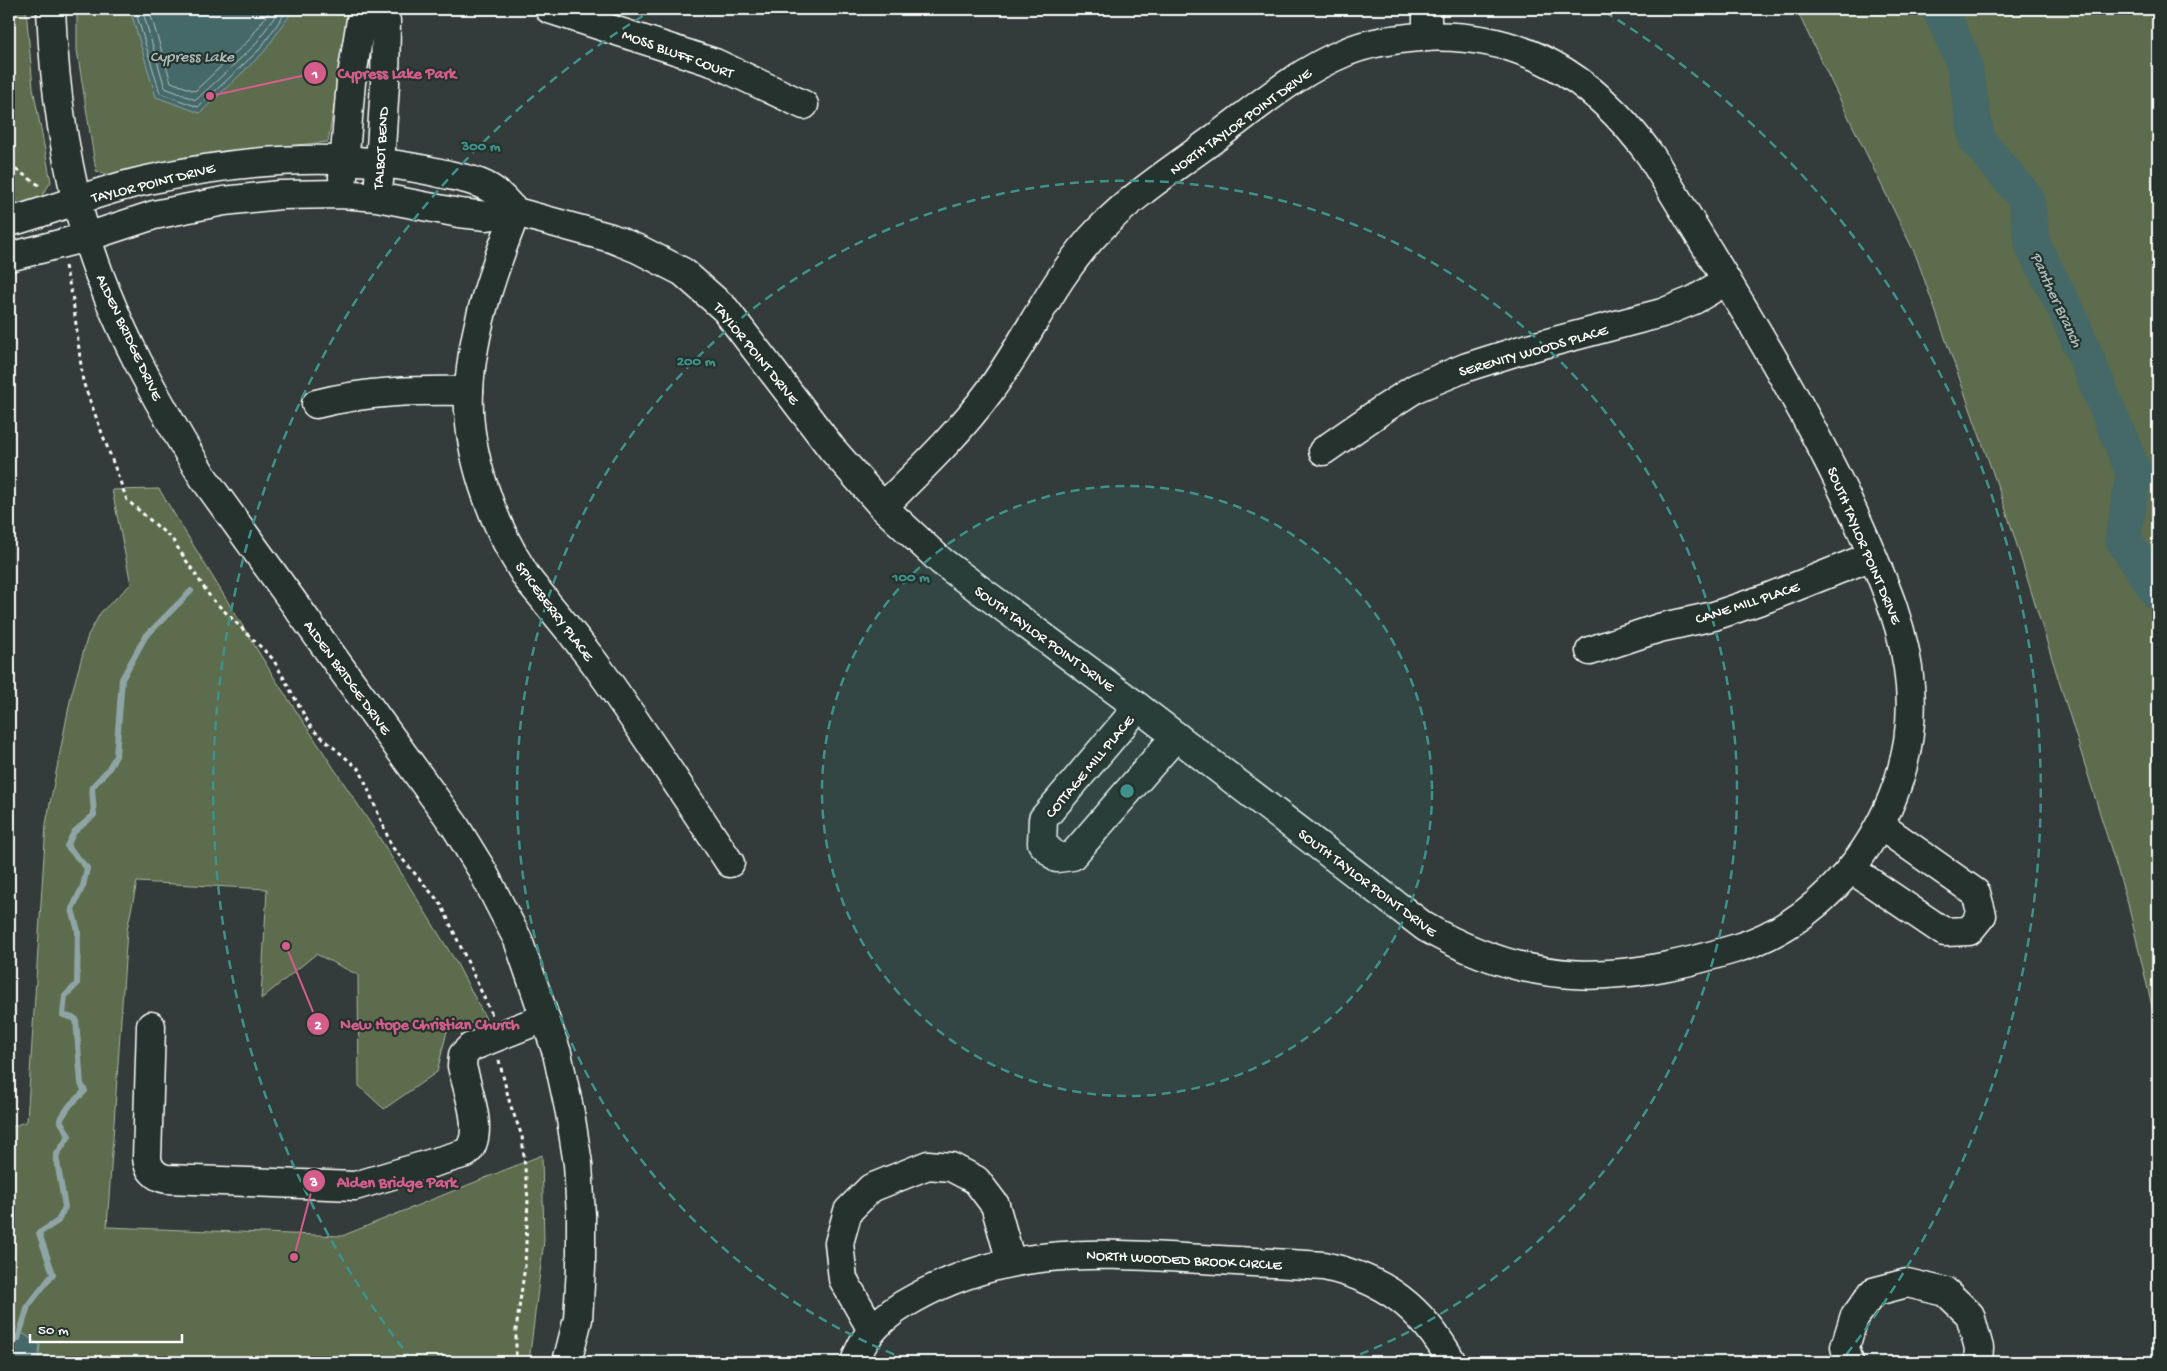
<svg xmlns="http://www.w3.org/2000/svg" width="2167" height="1371" font-family="'Gochi Hand',sans-serif">
	<rect width="100%" height="100%" fill="#333c3a"/>
	<filter id="ink" filterUnits="userSpaceOnUse"><feTurbulence type="fractalNoise" baseFrequency=".02" numOctaves="2"/><feDisplacementMap in="SourceGraphic" scale="10" xChannelSelector="R" yChannelSelector="G"/><feConvolveMatrix kernelMatrix="1 2 1 2 8 2 1 2 1" color-interpolation-filters="sRGB"/></filter>
	<g filter="url(#ink)">
		<g fill="#5c6c4e" stroke="#aeb6a6">
			<path d="M 9,9 L 26,9 L 33,88 L 51,182 L 37,203 L 9,210 Z"/>
			<path d="M 77,9 L 350,9 L 328,142 L 232,151 L 177,161 L 120,178 L 96,171 L 77,50 Z"/>
			<path d="M 1796,9 L 2158,9 L 2158,1032 L 2128,904 L 2006,510 L 1916,256 Z"/>
			<path d="M 159,489 L 275,679 L 376,832 L 456,962 L 486,1019 L 447,1031 L 437,1072 L 384,1109 L 359,1086 L 358,975 L 316,954 L 261,999 L 267,889 L 137,882 L 127,930 L 107,1227 L 342,1236 L 542,1155 L 544,1240 L 529,1362 L 9,1362 L 9,1128 L 27,1121 L 46,824 L 71,696 L 88,635 L 101,612 L 131,584 L 112,490 Z"/>
		</g>
		<g fill="#446869" stroke="#8fa4a5">
			<path d="M 130,9 L 294,9 L 264,52 L 200,113 L 156,97 Z"/>
			<path d="M 9,1324 L 40,1345 L 38,1362 L 14,1362 L 9,1353 Z"/>
		</g>
		<g fill="none" stroke-linecap="round" stroke-linejoin="round">
			<g stroke="#b4c3c3" stroke-width="1">
				<path d="M 135,9 L 160,93 L 198,107 L 260,49 L 288,9"/>
				<path d="M 142,9 L 165,88 L 196,100 L 255,45 L 280,9"/>
				<path d="M 149,9 L 171,82 L 195,91 L 249,40 L 271,9"/>
			</g>
			<path stroke="#8fa4a5" stroke-width="6" d="M 18,1339 L 28,1306 L 53,1274 L 39,1233 L 58,1221 L 65,1207 L 56,1156 L 69,1136 L 60,1120 L 70,1105 L 85,1091 L 81,1084 L 76,1019 L 63,1015 L 65,996 L 77,984 L 78,931 L 72,909 L 83,886 L 87,868 L 67,846 L 74,832 L 94,815 L 92,787 L 108,770 L 116,756 L 122,679 L 145,637 L 191,591"/>
			<path stroke="#446869" stroke-width="36" d="M 1940,9 L 1964,63 L 1977,140 L 2026,198 L 2033,246 L 2067,312 L 2134,473 L 2123,539 L 2158,592"/>
			<g stroke="#fff" stroke-width="31">
				<g id="minor">
					<path d="M 51,9 C 54,84 65,166 87,238 C 112,321 158,403 203,477 L 455,826 L 482,870 L 518,940 L 557,1053 L 570,1113 L 578,1164 L 581,1216 L 581,1267 L 578,1319 L 567,1362"/>
					<path d="M 549,9 L 715,63 L 804,105"/>
					<path d="M 1427,9 L 1427,37"/>
					<path d="M 343,177 L 351,82 L 361,20 L 367,9"/>
					<path d="M 379,181 L 385,84 L 386,21 L 383,9"/>
					<path d="M 516,212 C 494,268 472,329 469,391 C 466,452 492,522 524,573 C 530,584 540,593 547,603 C 563,622 579,642 594,662 C 642,728 685,796 730,863"/>
					<path d="M 9,222 C 54,210 97,191 143,181 C 240,159 342,150 440,173 C 457,177 479,180 494,191 C 502,196 508,205 516,212"/>
					<path d="M 9,257 L 87,237 L 154,215 L 224,201 L 280,195 L 342,194 L 377,197 L 459,213 L 487,216 L 516,212 L 611,238 L 638,249 L 683,272 L 725,309 L 832,449 L 883,507 L 941,561 L 1138,707 L 1425,927 C 1533,989 1618,984 1734,949 C 1785,934 1828,900 1859,858 C 1895,808 1915,748 1910,686 C 1906,633 1885,584 1864,536 C 1806,403 1726,281 1651,156 C 1593,76 1521,31 1420,37 C 1395,39 1369,42 1346,52 C 1297,72 1257,107 1215,138 C 1176,167 1134,194 1100,229 C 1054,276 1028,339 989,392 C 958,434 920,470 883,507"/>
					<path d="M 316,404 C 367,391 417,390 469,391"/>
					<path d="M 1323,451 L 1382,410 L 1416,388 L 1467,367 L 1521,350 L 1662,313 L 1694,300 L 1726,281"/>
					<path d="M 1590,651 L 1659,628 L 1714,616 L 1767,598 L 1872,556"/>
					<path d="M 1138,707 L 1043,819 L 1042,843 L 1057,858 L 1072,856 L 1176,736"/>
					<path d="M 1851,869 L 1944,932 L 1969,931 L 1982,915 L 1976,893 L 1881,826"/>
					<path d="M 151,1026 L 147,1158 C 148,1169 155,1177 167,1179 L 355,1186 L 466,1153 C 486,1135 467,1089 462,1066 L 463,1055 L 471,1047 L 544,1018"/>
					<path d="M 872,1330 L 843,1279 L 839,1243 L 848,1211 L 871,1188 L 928,1165 L 951,1167 L 976,1180 L 995,1205 L 1011,1262"/>
					<path d="M 855,1362 C 864,1332 888,1312 915,1298 C 1003,1249 1087,1252 1184,1258 C 1230,1261 1277,1263 1324,1266 C 1385,1279 1422,1308 1452,1362"/>
					<path d="M 1849,1362 L 1845,1347 L 1854,1318 L 1873,1292 L 1907,1283 L 1946,1292 L 1970,1315 L 1979,1348 L 1978,1362"/>
				</g>
			</g>
			<g stroke="#fff" stroke-width="3" stroke-dasharray="4 4" stroke-linecap="butt">
				<path d="M 9,165 L 42,187"/>
				<path d="M 65,266 L 73,300 L 83,382 L 127,500 L 172,539 L 211,598 L 273,659 L 312,729 L 360,770 L 392,847 L 441,904 L 492,1015"/>
				<path d="M 499,1060 L 510,1104 L 522,1136 L 528,1200 L 525,1266 L 516,1330 L 516,1362"/>
			</g>
			<use href="#minor" stroke="#26332d" stroke-width="28"/>
		</g>
	</g>
	<circle cx="1127" cy="791" r="305" fill="#3f918b" fill-opacity=".12"/>
	<g fill="none" stroke="#3f918b" stroke-width="2.5" stroke-dasharray="9 6">
		<circle cx="1127" cy="791" r="305"/>
		<path d="M908 1360A610 610 0 1 1 1346 1360"/>
		<path d="M412 1360A914 914 0 0 1 649 12M1605 12A914 914 0 0 1 1842 1360"/>
	</g>
	<g text-anchor="middle" stroke-width="4.5" stroke-linejoin="round" paint-order="stroke">
		<g font-size="15" fill="#fff" stroke="#26332d">
			<text transform="translate(678 53) rotate(20)" y="5">MOSS BLUFF COURT</text>
			<text transform="translate(1240 121) rotate(-36)" y="5">NORTH TAYLOR POINT DRIVE</text>
			<text transform="translate(380 148) rotate(-86)" y="5">TALBOT BEND</text>
			<text transform="translate(153 182) rotate(-14)" y="5">TAYLOR POINT DRIVE</text>
			<text transform="translate(130 337) rotate(65)" y="5">ALDEN BRIDGE DRIVE</text>
			<text transform="translate(1533 350) rotate(-16)" y="5">SERENITY WOODS PLACE</text>
			<text transform="translate(757 353) rotate(51)" y="5">TAYLOR POINT DRIVE</text>
			<text transform="translate(1865 545) rotate(67)" y="5">SOUTH TAYLOR POINT DRIVE</text>
			<text transform="translate(1747 602) rotate(-18)" y="5">CANE MILL PLACE</text>
			<text transform="translate(555 611) rotate(53)" y="5">SPICEBERRY PLACE</text>
			<text transform="translate(1045 638) rotate(36)" y="5">SOUTH TAYLOR POINT DRIVE</text>
			<text transform="translate(348 677) rotate(54)" y="5">ALDEN BRIDGE DRIVE</text>
			<text transform="translate(1089 766) rotate(-50)" y="5">COTTAGE MILL PLACE</text>
			<text transform="translate(1368 882) rotate(37)" y="5">SOUTH TAYLOR POINT DRIVE</text>
			<text transform="translate(1184 1259) rotate(3)" y="5">NORTH WOODED BROOK CIRCLE</text>
		</g>
		<g font-size="16" font-style="italic" fill="#abbbbc" stroke="#26332d">
			<text x="192" y="61">Cypress Lake</text>
			<text transform="translate(2058 299) rotate(65)" y="6">Panther Branch</text>
		</g>
	</g>
	<circle cx="1127" cy="791" r="8" fill="#3f918b" stroke="#26332d" stroke-width="2.5"/>
	<g font-size="15" text-anchor="middle" font-weight="bold" fill="#3f918b" stroke="#26332d" stroke-width="4.5" stroke-linejoin="round" paint-order="stroke">
		<text x="481" y="150">300 m</text>
		<text x="696" y="365">200 m</text>
		<text x="911" y="581">100 m</text>
	</g>
	<path fill="none" stroke="#d45d8c" stroke-width="2" d="M210 96L315 73M286 946L318 1024M294 1257L314 1181"/>
	<g fill="#d45d8c" stroke="#26332d" stroke-width="2">
		<circle cx="210" cy="96" r="5"/>
		<circle cx="286" cy="946" r="5"/>
		<circle cx="294" cy="1257" r="5"/>
		<circle cx="315" cy="73" r="12"/>
		<circle cx="318" cy="1024" r="12"/>
		<circle cx="314" cy="1181" r="12"/>
	</g>
	<g font-size="15" text-anchor="middle" font-weight="bold" fill="#fff">
		<text x="315" y="78">1</text>
		<text x="318" y="1029">2</text>
		<text x="314" y="1186">3</text>
	</g>
	<g font-size="16" text-anchor="middle" font-weight="bold" fill="#d45d8c" stroke="#26332d" stroke-width="4.5" stroke-linejoin="round" paint-order="stroke">
		<text x="397" y="78">Cypress Lake Park</text>
		<text x="430" y="1029">New Hope Christian Church</text>
		<text x="397" y="1187">Alden Bridge Park</text>
	</g>
	<rect width="2167" height="1371" fill="none" stroke="#26332d" stroke-width="30"/>
	<rect x="15" y="15" width="2137" height="1341" fill="none" stroke="#fff" stroke-width="2" filter="url(#ink)"/>
	<path d="M30 1334v8h152v-8" fill="none" stroke="#ffffff" stroke-width="2.5"/>
	<text x="38" y="1334" font-size="15" fill="#ffffff" stroke="#26332d" stroke-width="4" paint-order="stroke">50 m</text>
</svg>
